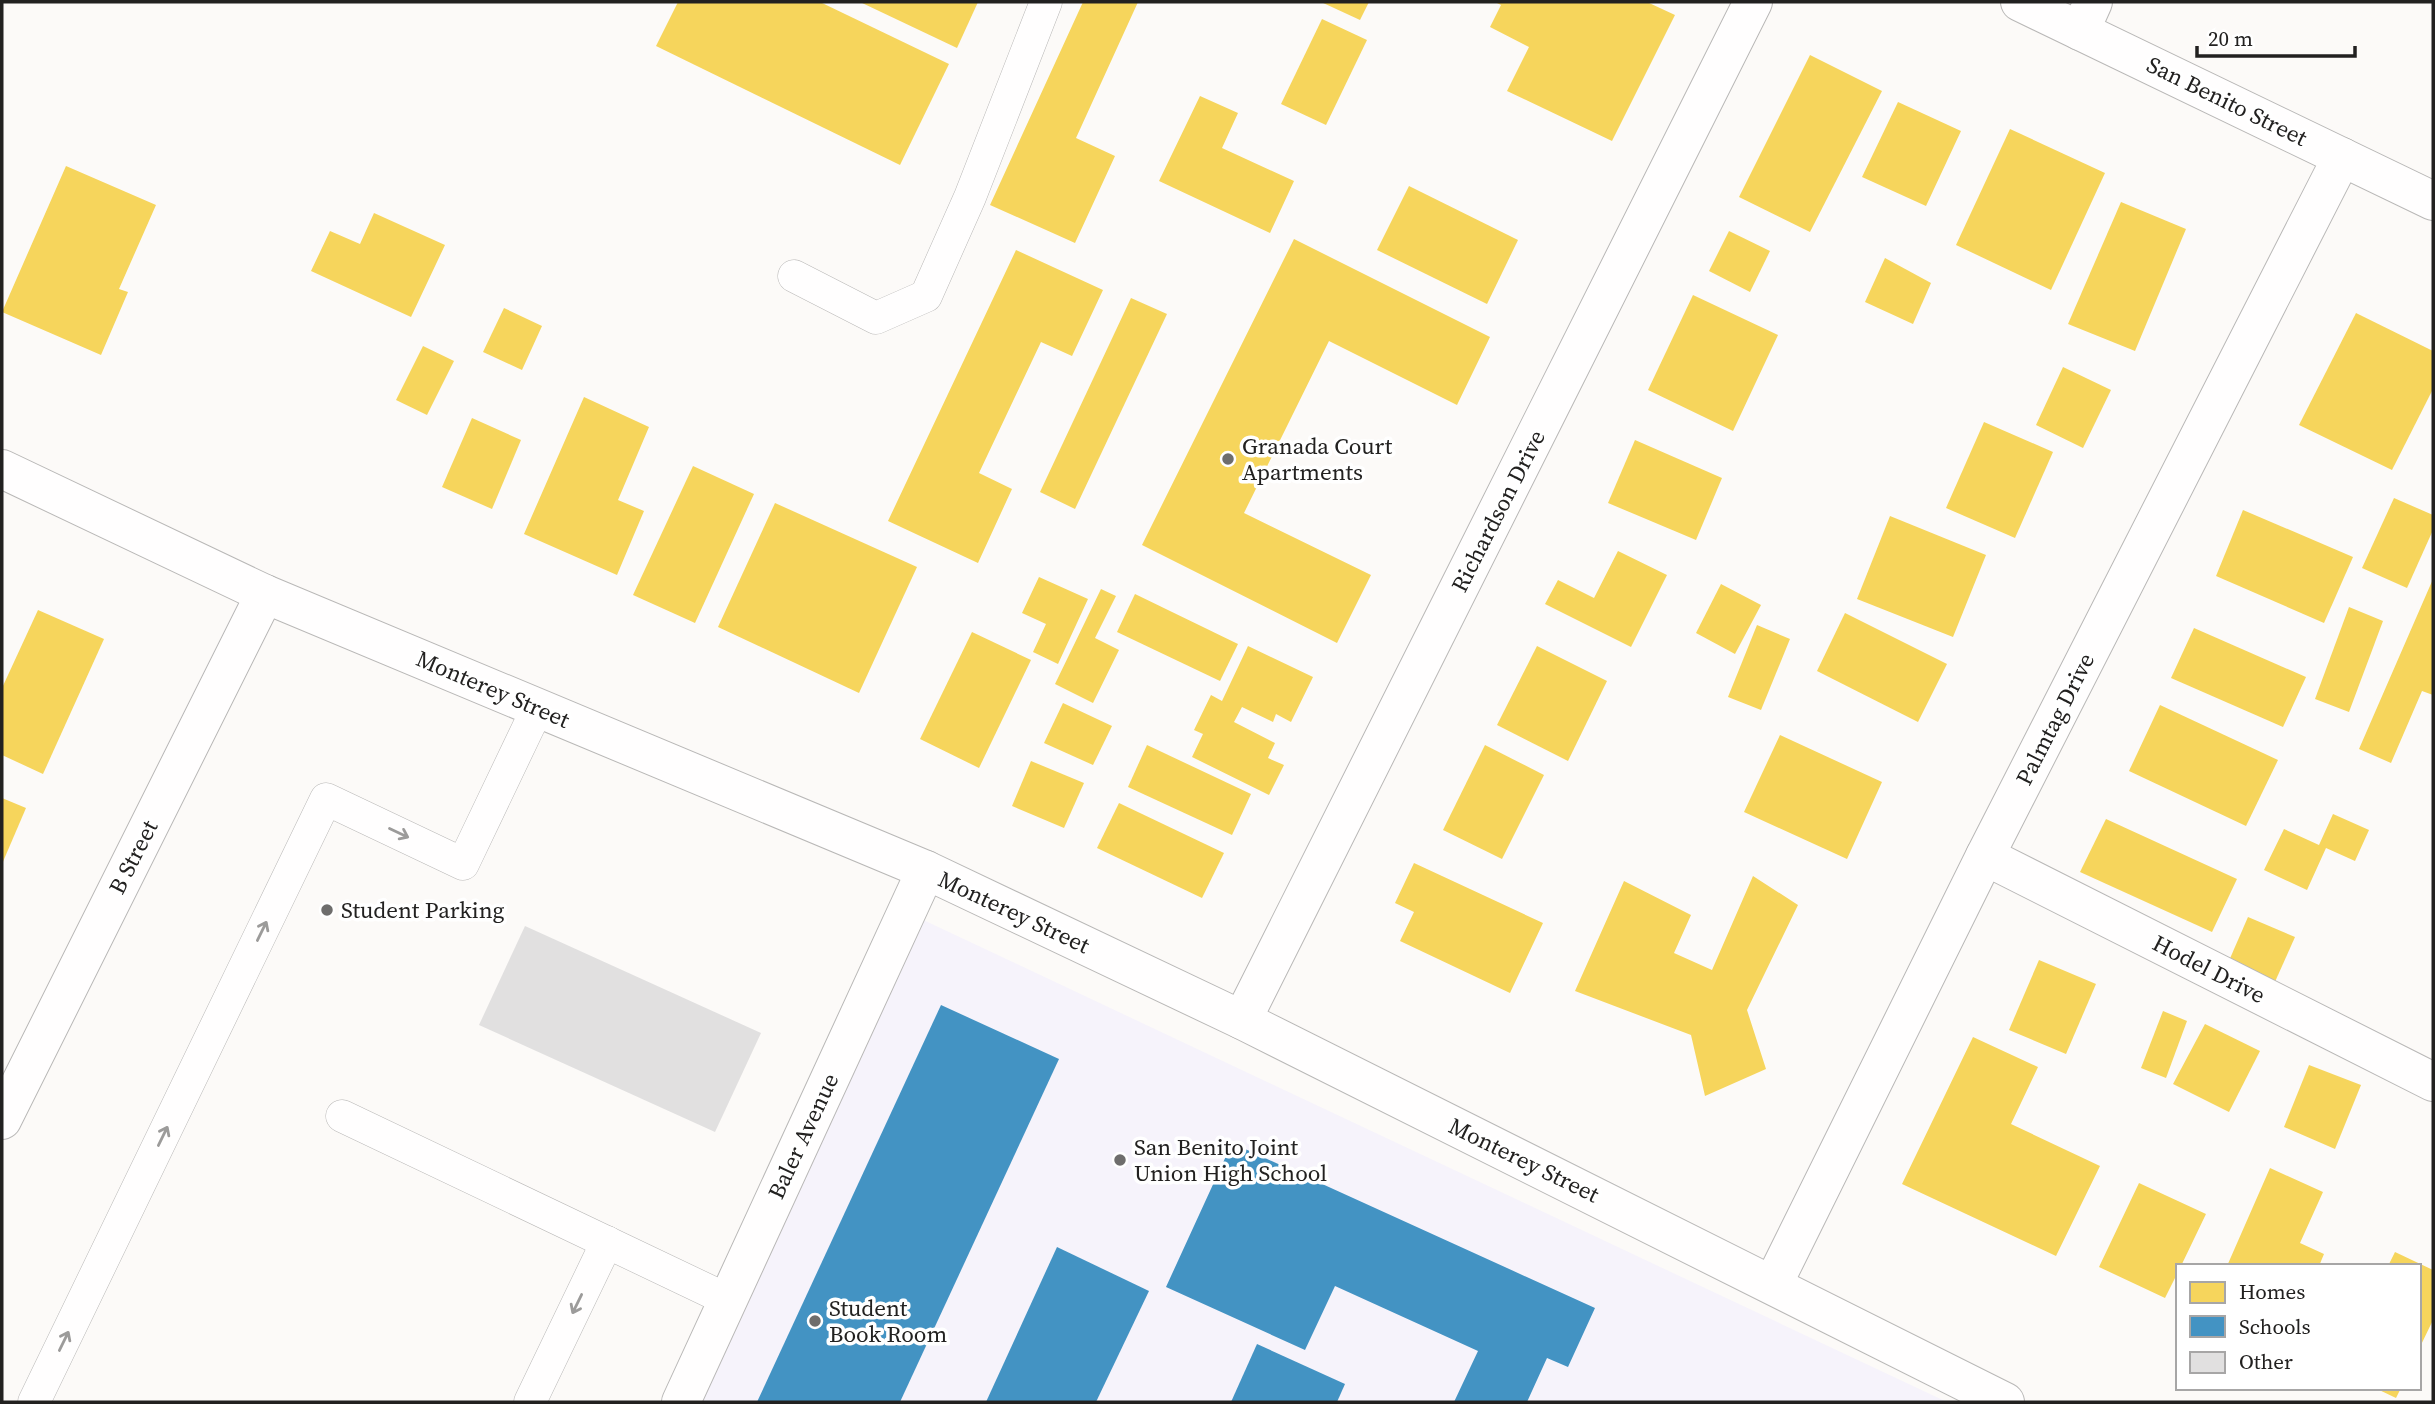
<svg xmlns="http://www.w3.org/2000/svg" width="2435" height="1404" font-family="'Source Serif 4',serif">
	<rect width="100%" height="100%" fill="#fcfaf8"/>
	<path fill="#f6f3fb" d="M 917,917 L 1947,1402 L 696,1402 Z"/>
	<g fill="#f6d55c">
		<path d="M 678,2 L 820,2 L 949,64 L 900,165 L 656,46 Z"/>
		<path d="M 860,2 L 978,2 L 957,48 Z"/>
		<path d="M 1083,2 L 1138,2 L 1076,138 L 1115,156 L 1075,243 L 990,205 Z"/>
		<path d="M 1321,2 L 1369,2 L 1360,20 Z"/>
		<path d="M 1495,2 L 1647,2 L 1675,15 L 1612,141 L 1507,91 L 1529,47 L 1490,27 L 1501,5 Z"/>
		<path d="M 1322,19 L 1367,40 L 1326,125 L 1281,104 Z"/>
		<path d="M 1810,55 L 1882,91 L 1810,232 L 1739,197 Z"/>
		<path d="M 1200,96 L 1238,113 L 1222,148 L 1294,181 L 1270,233 L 1159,181 Z"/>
		<path d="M 1898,102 L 1961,131 L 1926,206 L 1862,177 Z"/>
		<path d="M 2010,129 L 2105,173 L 2051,290 L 1956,245 Z"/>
		<path d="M 66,166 L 156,205 L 119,289 L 128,292 L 101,355 L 2,312 Z"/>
		<path d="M 1409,186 L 1518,240 L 1487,304 L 1377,250 Z"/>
		<path d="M 2121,202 L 2186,229 L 2135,351 L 2068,324 Z"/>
		<path d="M 374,213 L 445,245 L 411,317 L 311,271 L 330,231 L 360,244 Z"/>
		<path d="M 1729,231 L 1770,251 L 1750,292 L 1709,271 Z"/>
		<path d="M 1294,239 L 1490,337 L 1457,405 L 1329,341 L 1244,513 L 1371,575 L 1337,643 L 1142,545 Z"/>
		<path d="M 1016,250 L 1103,290 L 1072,356 L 1041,342 L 979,473 L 1012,489 L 978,563 L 888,521 Z"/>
		<path d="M 1885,258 L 1931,283 L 1913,324 L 1865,302 Z"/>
		<path d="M 1693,295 L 1778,335 L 1733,431 L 1648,390 Z"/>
		<path d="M 1131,298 L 1167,314 L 1075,509 L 1040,492 Z"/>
		<path d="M 504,308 L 542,326 L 522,370 L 483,352 Z"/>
		<path d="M 2356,313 L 2433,351 L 2433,389 L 2392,470 L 2299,425 Z"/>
		<path d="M 423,346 L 454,361 L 427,415 L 396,400 Z"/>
		<path d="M 2063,367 L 2111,390 L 2083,448 L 2036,425 Z"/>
		<path d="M 584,397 L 649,427 L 618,500 L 644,511 L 617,575 L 524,534 Z"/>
		<path d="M 472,418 L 521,440 L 492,509 L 442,487 Z"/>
		<path d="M 1984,422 L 2053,452 L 2015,538 L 1946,508 Z"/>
		<path d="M 1635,440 L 1722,478 L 1696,540 L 1608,503 Z"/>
		<path d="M 693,466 L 754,494 L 695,623 L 633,595 Z"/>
		<path d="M 2394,498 L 2433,515 L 2433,530 L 2407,588 L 2362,568 Z"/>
		<path d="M 775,503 L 917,567 L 859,693 L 718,627 Z"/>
		<path d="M 2243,510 L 2353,557 L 2324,623 L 2216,576 Z"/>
		<path d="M 1890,516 L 1986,555 L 1953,637 L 1857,599 Z"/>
		<path d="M 1618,551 L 1667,575 L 1631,647 L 1545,604 L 1558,580 L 1594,598 Z"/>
		<path d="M 1039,577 L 1088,599 L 1058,664 L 1033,652 L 1046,624 L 1022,613 Z"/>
		<path d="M 2433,579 L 2433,695 L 2422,691 L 2391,763 L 2359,749 Z"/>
		<path d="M 1721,584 L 1761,605 L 1735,654 L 1696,633 Z"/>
		<path d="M 1101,589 L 1116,596 L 1095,638 L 1119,650 L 1093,703 L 1055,684 Z"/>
		<path d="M 1135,594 L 1238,644 L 1220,681 L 1117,632 Z"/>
		<path d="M 2349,607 L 2383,621 L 2349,712 L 2315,699 Z"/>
		<path d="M 38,610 L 104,639 L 43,774 L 2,755 L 2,688 Z"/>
		<path d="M 1845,613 L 1947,664 L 1918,722 L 1817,671 Z"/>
		<path d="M 1757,625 L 1790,639 L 1761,710 L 1728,697 Z"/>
		<path d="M 2194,628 L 2306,677 L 2283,727 L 2171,678 Z"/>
		<path d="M 972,632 L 1031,660 L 979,768 L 920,739 Z"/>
		<path d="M 1248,646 L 1313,677 L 1291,722 L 1276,714 L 1273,722 L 1242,707 L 1234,722 L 1275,743 L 1268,758 L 1284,765 L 1269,795 L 1192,757 L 1203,734 L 1194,730 L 1211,695 L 1222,701 Z"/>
		<path d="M 1537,646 L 1607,681 L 1568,761 L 1497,725 Z"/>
		<path d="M 1063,703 L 1112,726 L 1093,765 L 1044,743 Z"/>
		<path d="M 2160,705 L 2278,760 L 2246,826 L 2129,771 Z"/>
		<path d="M 1780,735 L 1882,782 L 1847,859 L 1744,812 Z"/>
		<path d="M 1147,745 L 1251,794 L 1232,835 L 1128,787 Z"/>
		<path d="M 1485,745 L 1544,775 L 1502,859 L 1443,830 Z"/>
		<path d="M 1031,761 L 1084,783 L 1064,828 L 1012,806 Z"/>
		<path d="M 2,798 L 26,808 L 2,864 Z"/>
		<path d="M 1119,803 L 1224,853 L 1202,898 L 1097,848 Z"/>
		<path d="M 2333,814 L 2369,830 L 2355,861 L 2326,848 L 2307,890 L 2264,870 L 2284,829 L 2319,845 Z"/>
		<path d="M 2106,819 L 2237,879 L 2212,932 L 2080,872 Z"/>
		<path d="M 1414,863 L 1543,923 L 1510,993 L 1400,941 L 1414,912 L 1395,903 Z"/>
		<path d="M 1753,876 L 1798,905 L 1747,1010 L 1766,1069 L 1705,1096 L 1691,1035 L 1575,991 L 1624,881 L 1691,915 L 1674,953 L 1712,970 Z"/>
		<path d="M 2248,917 L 2295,937 L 2274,984 L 2228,963 Z"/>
		<path d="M 2039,960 L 2096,984 L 2066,1054 L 2009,1030 Z"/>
		<path d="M 2163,1011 L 2187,1021 L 2166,1078 L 2141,1068 Z"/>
		<path d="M 2205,1024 L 2260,1051 L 2229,1112 L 2173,1084 Z"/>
		<path d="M 1973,1037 L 2038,1067 L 2011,1124 L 2100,1166 L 2056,1256 L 1902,1184 Z"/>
		<path d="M 2309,1065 L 2361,1085 L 2335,1149 L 2284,1127 Z"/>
		<path d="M 2270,1168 L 2323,1192 L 2300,1243 L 2324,1254 L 2319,1266 L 2227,1266 Z"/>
		<path d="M 2139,1183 L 2206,1214 L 2181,1266 L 2178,1266 L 2178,1272 L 2165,1298 L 2099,1267 Z"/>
		<path d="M 2395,1252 L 2433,1270 L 2433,1320 L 2419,1349 L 2419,1266 L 2388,1266 Z"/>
		<path d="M 2375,1388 L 2401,1388 L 2396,1398 Z"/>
	</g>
	<g fill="#4393c3">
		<path d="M 941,1005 L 1059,1059 L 900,1402 L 757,1402 Z"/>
		<path d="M 1232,1143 L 1595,1308 L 1568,1367 L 1547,1358 L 1527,1402 L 1454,1402 L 1478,1351 L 1335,1286 L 1305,1350 L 1166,1287 Z"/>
		<path d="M 1057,1247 L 1149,1291 L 1096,1402 L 986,1402 Z"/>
		<path d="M 1257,1344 L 1345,1384 L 1337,1402 L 1231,1402 Z"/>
	</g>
	<path fill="#e1e0e0" d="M 525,926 L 761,1033 L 715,1132 L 479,1025 Z"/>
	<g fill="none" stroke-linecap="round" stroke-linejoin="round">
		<g stroke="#b9b8b7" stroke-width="33">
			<g id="service">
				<path d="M 794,276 L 876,318 L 926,296 L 970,197 L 1046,2"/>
				<path d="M 342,1116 L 728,1300"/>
				<path d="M 34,1402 L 326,799 L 463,864 L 538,707"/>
				<path d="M 530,1402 L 607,1242"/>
			</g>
		</g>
		<g stroke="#b9b8b7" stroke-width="40">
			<g id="minor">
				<path d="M 2080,31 L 2093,2"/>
				<path d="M 2,469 L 265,594 L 926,870 L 1242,1020 L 2005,1402"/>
				<path d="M 1985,856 L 2433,1082"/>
				<path d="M 1242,1020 L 1753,2"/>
				<path d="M 2,1120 L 265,594"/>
				<path d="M 1773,1284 L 1985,856 L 2342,157"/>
				<path d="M 681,1402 L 926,870"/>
			</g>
		</g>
		<g stroke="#b9b8b7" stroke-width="40">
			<path id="secondary" d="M 2020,2 L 2433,201"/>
		</g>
		<use href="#service" stroke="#fffefe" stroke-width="32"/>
		<use href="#minor" stroke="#fffefe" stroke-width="38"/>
		<use href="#secondary" stroke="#fffefe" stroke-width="38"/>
	</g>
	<defs><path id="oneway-shaft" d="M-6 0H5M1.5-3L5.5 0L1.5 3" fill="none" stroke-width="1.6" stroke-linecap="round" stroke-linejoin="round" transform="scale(1.75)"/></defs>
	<g stroke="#9c9b9a">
		<use href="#oneway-shaft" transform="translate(399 833) rotate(25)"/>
		<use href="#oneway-shaft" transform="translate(262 931) rotate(-64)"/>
		<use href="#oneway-shaft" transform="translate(163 1136) rotate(-64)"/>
		<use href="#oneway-shaft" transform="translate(577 1304) rotate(116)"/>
		<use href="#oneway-shaft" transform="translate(64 1341) rotate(-64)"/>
	</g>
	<g fill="#6e6d6c" stroke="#fff" stroke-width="2.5">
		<circle cx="1228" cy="459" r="7"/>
		<circle cx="327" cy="910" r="7"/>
		<circle cx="1120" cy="1160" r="7"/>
		<circle cx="815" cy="1321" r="7"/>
	</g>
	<g text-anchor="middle" stroke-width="7" stroke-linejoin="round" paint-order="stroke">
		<g font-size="23" fill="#222120" stroke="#fff">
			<text transform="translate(2227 101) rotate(26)" y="8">San Benito Street</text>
			<text transform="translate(1498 511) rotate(-63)" y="8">Richardson Drive</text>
			<text transform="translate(493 689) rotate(23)" y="8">Monterey Street</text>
			<text transform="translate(2055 719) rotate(-63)" y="8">Palmtag Drive</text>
			<text transform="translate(133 857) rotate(-63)" y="8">B Street</text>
			<text transform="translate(1014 912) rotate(25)" y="8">Monterey Street</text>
			<text transform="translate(2209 969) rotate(27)" y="8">Hodel Drive</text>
			<text transform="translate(803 1136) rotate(-65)" y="8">Baler Avenue</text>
			<text transform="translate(1524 1160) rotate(26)" y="8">Monterey Street</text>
		</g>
		<g font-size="23" fill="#222120" stroke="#fff" text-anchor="start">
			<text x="1242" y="454">Granada Court<tspan x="1242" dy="26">Apartments</tspan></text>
			<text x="341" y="918">Student Parking</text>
			<text x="1134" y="1155">San Benito Joint<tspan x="1134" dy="26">Union High School</tspan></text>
			<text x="829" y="1316">Student<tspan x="829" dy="26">Book Room</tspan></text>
		</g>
	</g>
	<rect width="2435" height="1404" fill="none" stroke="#222120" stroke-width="7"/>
	<rect x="2176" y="1264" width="245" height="126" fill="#ffffff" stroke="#a7a6a6" stroke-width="2"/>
	<rect x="2190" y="1282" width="35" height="21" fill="#f6d55c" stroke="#a7a6a6" stroke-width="2"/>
	<text x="2239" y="1299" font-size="21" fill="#222120">Homes</text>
	<rect x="2190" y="1316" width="35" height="21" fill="#4393c3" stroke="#a7a6a6" stroke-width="2"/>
	<text x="2239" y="1334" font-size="21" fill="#222120">Schools</text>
	<rect x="2190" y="1352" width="35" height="21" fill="#e1e0e0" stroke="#a7a6a6" stroke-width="2"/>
	<text x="2239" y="1369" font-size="21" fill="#222120">Other</text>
	<path d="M2197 46v10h158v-10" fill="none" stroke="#222120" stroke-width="3.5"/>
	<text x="2208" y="46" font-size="21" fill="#222120" stroke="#ffffff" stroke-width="5" paint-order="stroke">20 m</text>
</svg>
